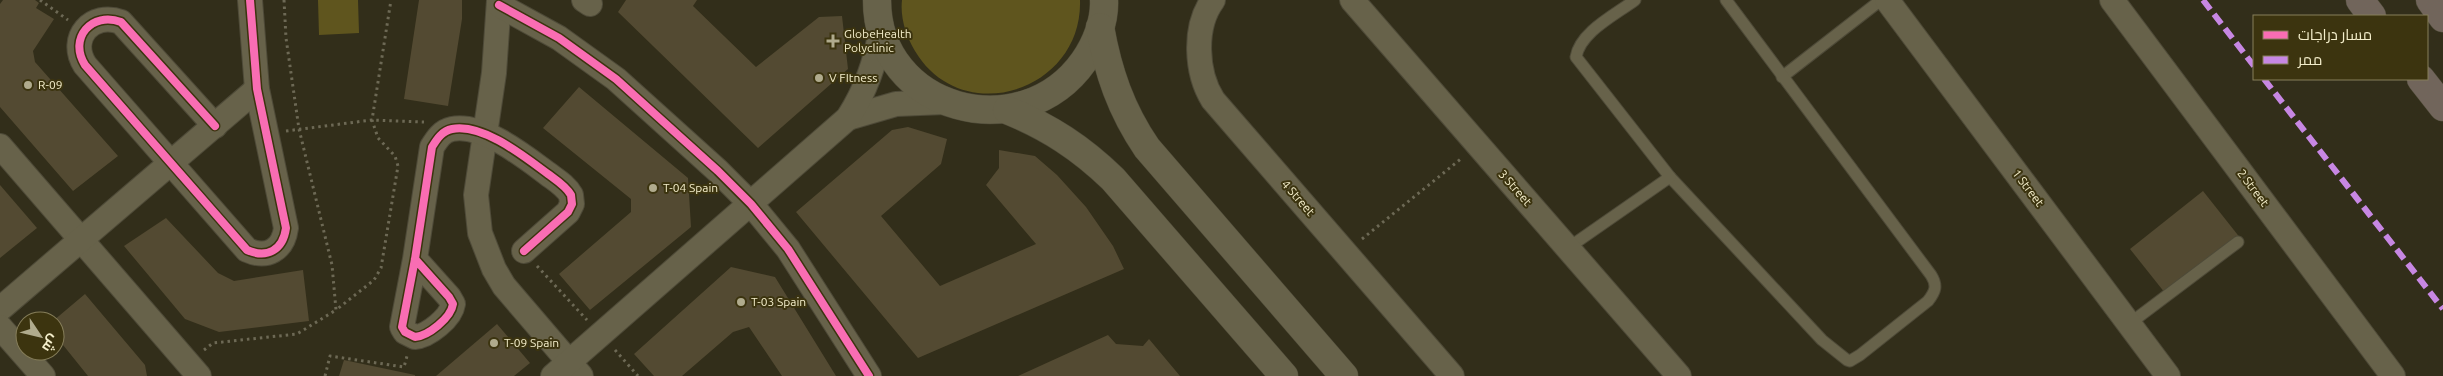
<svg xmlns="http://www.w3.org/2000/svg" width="2443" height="376" font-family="Ubuntu,Cairo,sans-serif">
	<rect width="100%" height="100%" fill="#322e1a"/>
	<g fill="#5f551e">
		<path d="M 318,0 L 358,0 L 359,33 L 319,35 Z"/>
		<path d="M 902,0 L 1080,0 C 1083,91 962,130 915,51 C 906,36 900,18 902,0 Z"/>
	</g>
	<g fill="#534a32">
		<path d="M 3,0 L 35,0 L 39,3 L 36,8 L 54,19 L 33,51 L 35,62 L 118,156 L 73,191 L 0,107 L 0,4 Z"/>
		<path d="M 419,0 L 462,0 L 462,19 L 448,106 L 404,99 Z"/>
		<path d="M 626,0 L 697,0 L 693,6 L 756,67 L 819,17 L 842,16 L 848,69 L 758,148 L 618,12 Z"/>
		<path d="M 579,87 L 688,178 L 691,227 L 590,310 L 559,274 L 631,212 L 631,199 L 543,128 Z"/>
		<path d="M 908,127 L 947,139 L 941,164 L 881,216 L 940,286 L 1036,244 L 986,185 L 999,168 L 999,150 L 1035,156 L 1057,175 L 1086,207 L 1113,246 L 1124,269 L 918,358 L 796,212 L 892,130 Z"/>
		<path d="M 0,185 L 37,228 L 0,258 Z"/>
		<path d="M 2203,191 L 2241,239 L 2169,298 L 2130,249 Z"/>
		<path d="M 166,218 L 218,273 L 234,281 L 303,270 L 309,321 L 219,332 L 185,319 L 124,246 Z"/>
		<path d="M 731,267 L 775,277 L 836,376 L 782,376 L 749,327 L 733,332 L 682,376 L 654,376 L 634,354 Z"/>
		<path d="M 85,294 L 145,365 L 147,376 L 88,376 L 55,335 L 55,321 L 53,321 Z"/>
		<path d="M 497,324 L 530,363 L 514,376 L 436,376 Z"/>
		<path d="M 1108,335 L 1116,344 L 1143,346 L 1149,339 L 1180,376 L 1018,376 Z"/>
		<path d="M 344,360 L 415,375 L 415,376 L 339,376 Z"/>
	</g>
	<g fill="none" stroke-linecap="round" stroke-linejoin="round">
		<g stroke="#4e4a38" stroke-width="13">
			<g id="lane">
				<path d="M 1782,77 L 1881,0"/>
				<path d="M 1670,177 L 1822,340 L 1847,360 L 1850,361 L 1860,355 L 1928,301 C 1935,292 1938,286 1931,275 L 1726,0"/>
				<path d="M 1568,248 L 1670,177 L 1576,57 C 1580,32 1615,15 1635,0"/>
				<path d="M 2129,324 L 2238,242"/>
			</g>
		</g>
		<g stroke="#4e4a38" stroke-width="26">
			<g id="street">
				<path d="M 499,0 L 494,73 L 476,195 L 480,233 L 494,269 L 504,286 L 581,376"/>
				<path d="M 584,0 L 590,4"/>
				<path d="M 1213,0 C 1193,27 1196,73 1213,100 L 1452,376"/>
				<path d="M 1352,0 L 1679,376"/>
				<path d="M 1887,0 L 2168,376"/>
				<path d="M 2112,0 L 2393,376"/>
				<path d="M 499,5 L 559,38 L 616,79 L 718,171 L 751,204 L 788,249 L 869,376"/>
				<path d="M 848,118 L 896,104 L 945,102"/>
				<path d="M 215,126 L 121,22 C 92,11 68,38 85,65 L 247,250 C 267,259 283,250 286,228 L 257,89 L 250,0"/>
				<path d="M 0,146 L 199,376"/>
				<path d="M 415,259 L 449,297 L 453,304 C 451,318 428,336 415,337 L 405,332 L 402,327 L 415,259 L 432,147 C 437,139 442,131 452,129 C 483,123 525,157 548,174 C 556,180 566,186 571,195 L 572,204 L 568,212 L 524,251"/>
				<path d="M 0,309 L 257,89"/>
				<path d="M 0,327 L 43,376"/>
				<path d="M 553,376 L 848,118 C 866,90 876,62 881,29"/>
			</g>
		</g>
		<g stroke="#4e4a38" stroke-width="29">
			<g id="secondary">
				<path d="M 877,0 C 877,111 1022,149 1084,61 C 1096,44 1105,21 1104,0"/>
				<path d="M 1100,27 C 1108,72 1121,110 1147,148 L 1344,376"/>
				<path d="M 1007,110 C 1049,127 1081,148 1113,179 L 1284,376"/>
			</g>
		</g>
		<g stroke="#4e4a38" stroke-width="29">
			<g id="highway">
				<path d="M 2360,0 L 2372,16"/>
				<path d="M 2430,0 L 2443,18"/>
				<path d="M 2421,79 L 2443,107"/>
			</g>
		</g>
		<g stroke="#6d6955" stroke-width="3" stroke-dasharray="2.5 4" stroke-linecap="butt">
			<path d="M 40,0 L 68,20"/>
			<path d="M 284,0 L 286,38 L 299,129 L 332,265 L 336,310 L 374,280 L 381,268 L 398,166 L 395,156 L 378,138 L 372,120 L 391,0"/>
			<path d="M 286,131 L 372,120 L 424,122"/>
			<path d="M 1362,239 L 1462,158"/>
			<path d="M 537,266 L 587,320"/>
			<path d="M 204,350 L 213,343 L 297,334 L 336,310"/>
			<path d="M 615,350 L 638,376"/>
			<path d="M 325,376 L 330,356 L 404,367 L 407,356"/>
		</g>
		<use href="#lane" stroke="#67624a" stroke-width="11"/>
		<use href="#street" stroke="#67624a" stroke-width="24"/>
		<use href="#secondary" stroke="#67624a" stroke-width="28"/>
		<use href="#highway" stroke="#71655b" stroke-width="28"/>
		<g stroke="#c787e3" stroke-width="6" stroke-dasharray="12 6" stroke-linecap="butt">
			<path d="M 2203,0 L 2254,66"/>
			<path d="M 2264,79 L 2443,309"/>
		</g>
		<g stroke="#3c340f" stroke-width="11">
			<g id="cycleway">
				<path d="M 499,5 L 559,38 L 616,79 L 718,171 L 751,204 L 788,249 L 869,376"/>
				<path d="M 215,126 L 121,22 C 92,11 68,38 85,65 L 247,250 C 267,259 283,250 286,228 L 257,89 L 250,0"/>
				<path d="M 415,259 L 449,297 L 453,304 C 451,318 428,336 415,337 L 405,332 L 402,327 L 415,259 L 432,147 C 437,139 442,131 452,129 C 483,123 525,157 548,174 C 556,180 566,186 571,195 L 572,204 L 568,212 L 524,251"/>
			</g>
		</g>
		<use href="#cycleway" stroke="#f96db3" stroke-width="8"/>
	</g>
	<g fill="#b0ab8d" stroke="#3c340f" stroke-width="2">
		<path d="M830.5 33.5h5v5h5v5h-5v5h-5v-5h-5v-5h5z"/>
		<circle cx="819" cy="78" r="5"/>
		<circle cx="28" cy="85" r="5"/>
		<circle cx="653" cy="188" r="5"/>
		<circle cx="741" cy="302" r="5"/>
		<circle cx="494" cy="343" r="5"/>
	</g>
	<g text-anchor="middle" stroke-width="4" stroke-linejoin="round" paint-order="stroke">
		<g font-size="12" fill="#f4eecb" stroke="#3c340f" text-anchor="start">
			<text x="844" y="38">GlobeHealth<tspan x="844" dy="14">Polyclinic</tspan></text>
			<text x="829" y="82">V FItness</text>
			<text x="38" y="89">R-09</text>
			<text x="663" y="192">T-04 Spain</text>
			<text x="751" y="306">T-03 Spain</text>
			<text x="504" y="347">T-09 Spain</text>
		</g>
		<g font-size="12" fill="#f4eecb" stroke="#3c340f">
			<text transform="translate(1515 188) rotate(49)" y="4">3 Street</text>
			<text transform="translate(2028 188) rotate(53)" y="4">1 Street</text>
			<text transform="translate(2253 188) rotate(53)" y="4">2 Street</text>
			<text transform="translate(1298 198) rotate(49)" y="4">4 Street</text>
		</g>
	</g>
	<rect x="2253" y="15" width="175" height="65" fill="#3c340f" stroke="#867e5a"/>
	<rect x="2263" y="31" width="25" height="8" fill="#f96db3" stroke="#867e5a"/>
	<text x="2298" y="40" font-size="15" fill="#f4eecb">مسار دراجات</text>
	<rect x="2263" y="56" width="25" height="8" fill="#c787e3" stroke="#867e5a"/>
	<text x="2298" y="65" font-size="15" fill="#f4eecb">ممر</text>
	<g transform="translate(40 336) rotate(125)"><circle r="24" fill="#3c340f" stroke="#867e5a"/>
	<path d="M0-4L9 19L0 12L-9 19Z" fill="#b0ab8d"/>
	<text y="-8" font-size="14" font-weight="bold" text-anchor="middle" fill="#f4eecb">ش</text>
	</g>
</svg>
